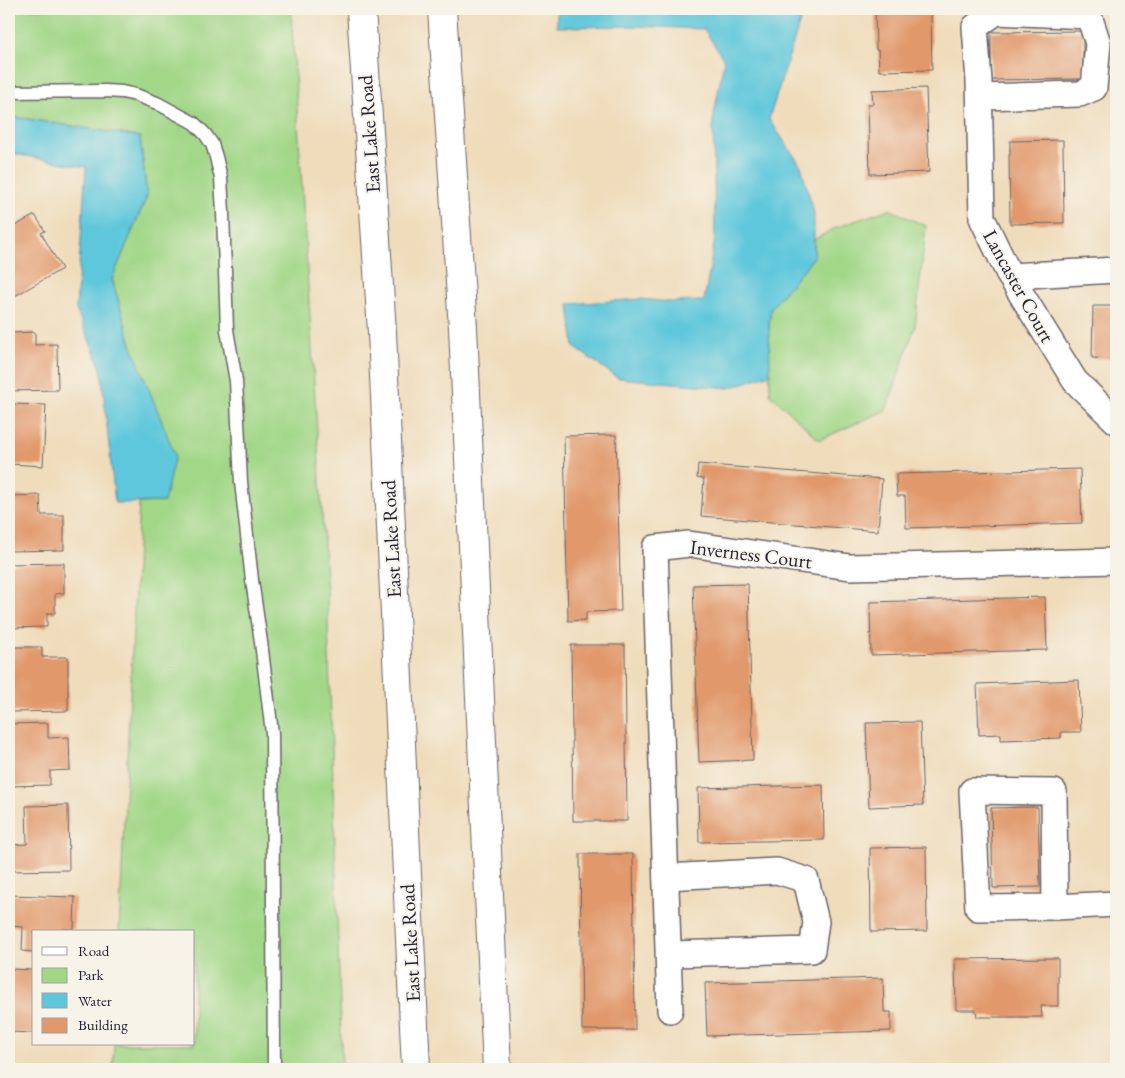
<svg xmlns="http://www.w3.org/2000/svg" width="1125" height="1078" font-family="'EB Garamond',serif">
	<rect width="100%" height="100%" fill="#f7f3e8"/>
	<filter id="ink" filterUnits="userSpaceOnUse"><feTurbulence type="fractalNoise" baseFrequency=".02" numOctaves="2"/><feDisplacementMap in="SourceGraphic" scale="10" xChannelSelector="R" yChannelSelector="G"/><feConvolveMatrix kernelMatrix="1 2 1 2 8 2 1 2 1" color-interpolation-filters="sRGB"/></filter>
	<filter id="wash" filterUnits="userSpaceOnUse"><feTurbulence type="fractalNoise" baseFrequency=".0096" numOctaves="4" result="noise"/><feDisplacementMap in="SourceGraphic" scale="20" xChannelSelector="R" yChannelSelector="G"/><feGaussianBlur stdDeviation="1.12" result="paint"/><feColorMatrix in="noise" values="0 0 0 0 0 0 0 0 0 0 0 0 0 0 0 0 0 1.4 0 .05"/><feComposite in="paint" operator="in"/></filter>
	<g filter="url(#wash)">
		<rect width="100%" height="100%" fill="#efdcbb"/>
		<g fill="#a2d788" stroke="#627c62">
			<path d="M 9,9 L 291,9 L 327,593 L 342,1069 L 113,1069 L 114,1044 L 194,1044 L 194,932 L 119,932 L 139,503 L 164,502 L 131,344 L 112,279 L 147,196 L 140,137 L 9,116 Z"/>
			<path d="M 889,209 L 926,226 L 915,327 L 886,410 L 819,440 L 770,394 L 769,323 L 771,308 L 814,257 L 814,240 L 835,228 Z"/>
		</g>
		<g fill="#5fc7db" stroke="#40748b">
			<path d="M 557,9 L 804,9 L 769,119 L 801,166 L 814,213 L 814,257 L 771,308 L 769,323 L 770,374 L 729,388 L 618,378 L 574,347 L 569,304 L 641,299 L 672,302 L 704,301 L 715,238 L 713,120 L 724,60 L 704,29 L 633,26 L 557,27 Z"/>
			<path d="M 9,116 L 140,137 L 147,196 L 112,279 L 131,344 L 175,455 L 164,502 L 115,503 L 101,368 L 76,309 L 86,167 L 9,153 Z"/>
		</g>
		<g id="blocks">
			<g fill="#e1986a">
				<path d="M 875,9 L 931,9 L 932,70 L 879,71 L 878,50 L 876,50 Z"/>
				<path d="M 1083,31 L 1083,79 L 991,80 L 991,32 Z"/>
				<path d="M 926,88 L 929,172 L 870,174 L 868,104 L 873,104 L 872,90 Z"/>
				<path d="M 1063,140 L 1064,223 L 1010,224 L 1009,155 L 1010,155 L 1010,141 Z"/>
				<path d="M 35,215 L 45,231 L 41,233 L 62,269 L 15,296 L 9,285 L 9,229 Z"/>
				<path d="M 1093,306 L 1116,306 L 1116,359 L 1092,358 Z"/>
				<path d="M 35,332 L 35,345 L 57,344 L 58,390 L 9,391 L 9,333 Z"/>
				<path d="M 9,404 L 46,405 L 43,466 L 9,464 Z"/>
				<path d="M 616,435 L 621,611 L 586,612 L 586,620 L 568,621 L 564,436 Z"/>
				<path d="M 698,464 L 882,479 L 878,531 L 701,516 L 704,479 L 697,478 Z"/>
				<path d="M 1080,469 L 1082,523 L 906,528 L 905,496 L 897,496 L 896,474 Z"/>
				<path d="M 40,495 L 41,515 L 64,515 L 64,550 L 9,551 L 9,496 Z"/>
				<path d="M 64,563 L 64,593 L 55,594 L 55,613 L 47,613 L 47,627 L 9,628 L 9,564 Z"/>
				<path d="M 748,584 L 753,760 L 699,762 L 693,585 Z"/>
				<path d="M 1045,597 L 1047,650 L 871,655 L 870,602 Z"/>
				<path d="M 571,645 L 625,645 L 627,821 L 573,821 Z"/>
				<path d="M 9,647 L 42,647 L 42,657 L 68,657 L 68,711 L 9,712 Z"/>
				<path d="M 1079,680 L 1081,732 L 1061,732 L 1061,738 L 1001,740 L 1001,734 L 979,735 L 977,684 Z"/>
				<path d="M 920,722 L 923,805 L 869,807 L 866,723 Z"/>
				<path d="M 48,723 L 48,738 L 69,737 L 70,770 L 50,771 L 50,785 L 9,786 L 9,724 Z"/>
				<path d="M 823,785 L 824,840 L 699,842 L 698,788 Z"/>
				<path d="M 68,805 L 69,870 L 9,871 L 9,845 L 27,844 L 26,806 Z"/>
				<path d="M 1038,807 L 1040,887 L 993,888 L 991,808 Z"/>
				<path d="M 926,847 L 927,931 L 871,932 L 870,848 Z"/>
				<path d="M 580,854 L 633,854 L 635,1030 L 582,1030 Z"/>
				<path d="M 9,895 L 75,897 L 74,929 L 63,929 L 62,932 L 34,932 L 34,952 L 22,951 L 23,927 L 9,926 Z"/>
				<path d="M 1058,958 L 1058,1006 L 1041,1006 L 1042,1017 L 977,1017 L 976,1010 L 956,1010 L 955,959 Z"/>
				<path d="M 9,969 L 34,970 L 34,1033 L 9,1032 Z"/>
				<path d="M 883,978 L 884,1012 L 891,1012 L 891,1031 L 707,1036 L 705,983 Z"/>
			</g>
		</g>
	</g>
	<g filter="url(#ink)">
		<use href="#blocks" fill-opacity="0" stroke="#6a6368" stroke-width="1"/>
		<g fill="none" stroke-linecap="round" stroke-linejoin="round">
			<g stroke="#6a6368" stroke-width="15">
				<path id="lane" d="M 9,92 L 105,91 L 122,92 L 136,95 L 157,103 L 194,123 L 205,134 L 212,144 L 216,157 L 221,178 L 223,212 L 227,330 L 236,381 L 241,482 L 252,580 L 261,642 L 272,733 L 274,1069"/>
			</g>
			<g stroke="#6a6368" stroke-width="28">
				<g id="street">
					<path d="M 980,97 L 1080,94 L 1094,88 L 1098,43 L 1089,16 L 996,12 L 975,27 L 979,81 L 982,218 L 1010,276 L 1075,381 L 1116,421"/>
					<path d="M 1010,276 L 1116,270"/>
					<path d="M 972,791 L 1054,792 L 1055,907 L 978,908 Z"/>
					<path d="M 666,877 L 777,871 L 806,880 L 816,922 L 812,950 L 669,954"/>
					<path d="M 1055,907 L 1116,904"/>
					<path d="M 670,1010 L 655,548 L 689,544 L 850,567 L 1116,561"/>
				</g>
			</g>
			<g stroke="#6a6368" stroke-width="30">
				<g id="primary">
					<path d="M 361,9 L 382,332 L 416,1069"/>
					<path d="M 442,9 L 463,328 L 497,1069"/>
				</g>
			</g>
			<use href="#lane" stroke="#fff" stroke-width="12"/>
			<use href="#street" stroke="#fff" stroke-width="25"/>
			<use href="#primary" stroke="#fff" stroke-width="28"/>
		</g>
	</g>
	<g text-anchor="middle" stroke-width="4" stroke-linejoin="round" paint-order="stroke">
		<g font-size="20" fill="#22223b" stroke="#f7f3e8">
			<text transform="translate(369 134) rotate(-94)" y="7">East Lake Road</text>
			<text transform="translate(1019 286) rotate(61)" y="7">Lancaster Court</text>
			<text transform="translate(391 539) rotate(-93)" y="7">East Lake Road</text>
			<text transform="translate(751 554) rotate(7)" y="7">Inverness Court</text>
			<text transform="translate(410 943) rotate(-93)" y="7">East Lake Road</text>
		</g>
	</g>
	<rect width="1125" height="1078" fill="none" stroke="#f7f3e8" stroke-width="30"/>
	<rect x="32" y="930" width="162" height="115" fill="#f7f3e8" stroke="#a29fa3"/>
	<rect x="42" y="947" width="25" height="8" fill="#ffffff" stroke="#a29fa3"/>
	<text x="78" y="956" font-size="15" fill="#22223b">Road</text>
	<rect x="42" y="968" width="25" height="15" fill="#a2d788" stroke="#a29fa3"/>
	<text x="78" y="980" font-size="15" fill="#22223b">Park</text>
	<rect x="42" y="993" width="25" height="15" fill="#5fc7db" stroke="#a29fa3"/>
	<text x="78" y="1006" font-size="15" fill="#22223b">Water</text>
	<rect x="42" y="1018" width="25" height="15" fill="#e1986a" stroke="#a29fa3"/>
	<text x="78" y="1030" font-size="15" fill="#22223b">Building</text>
</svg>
